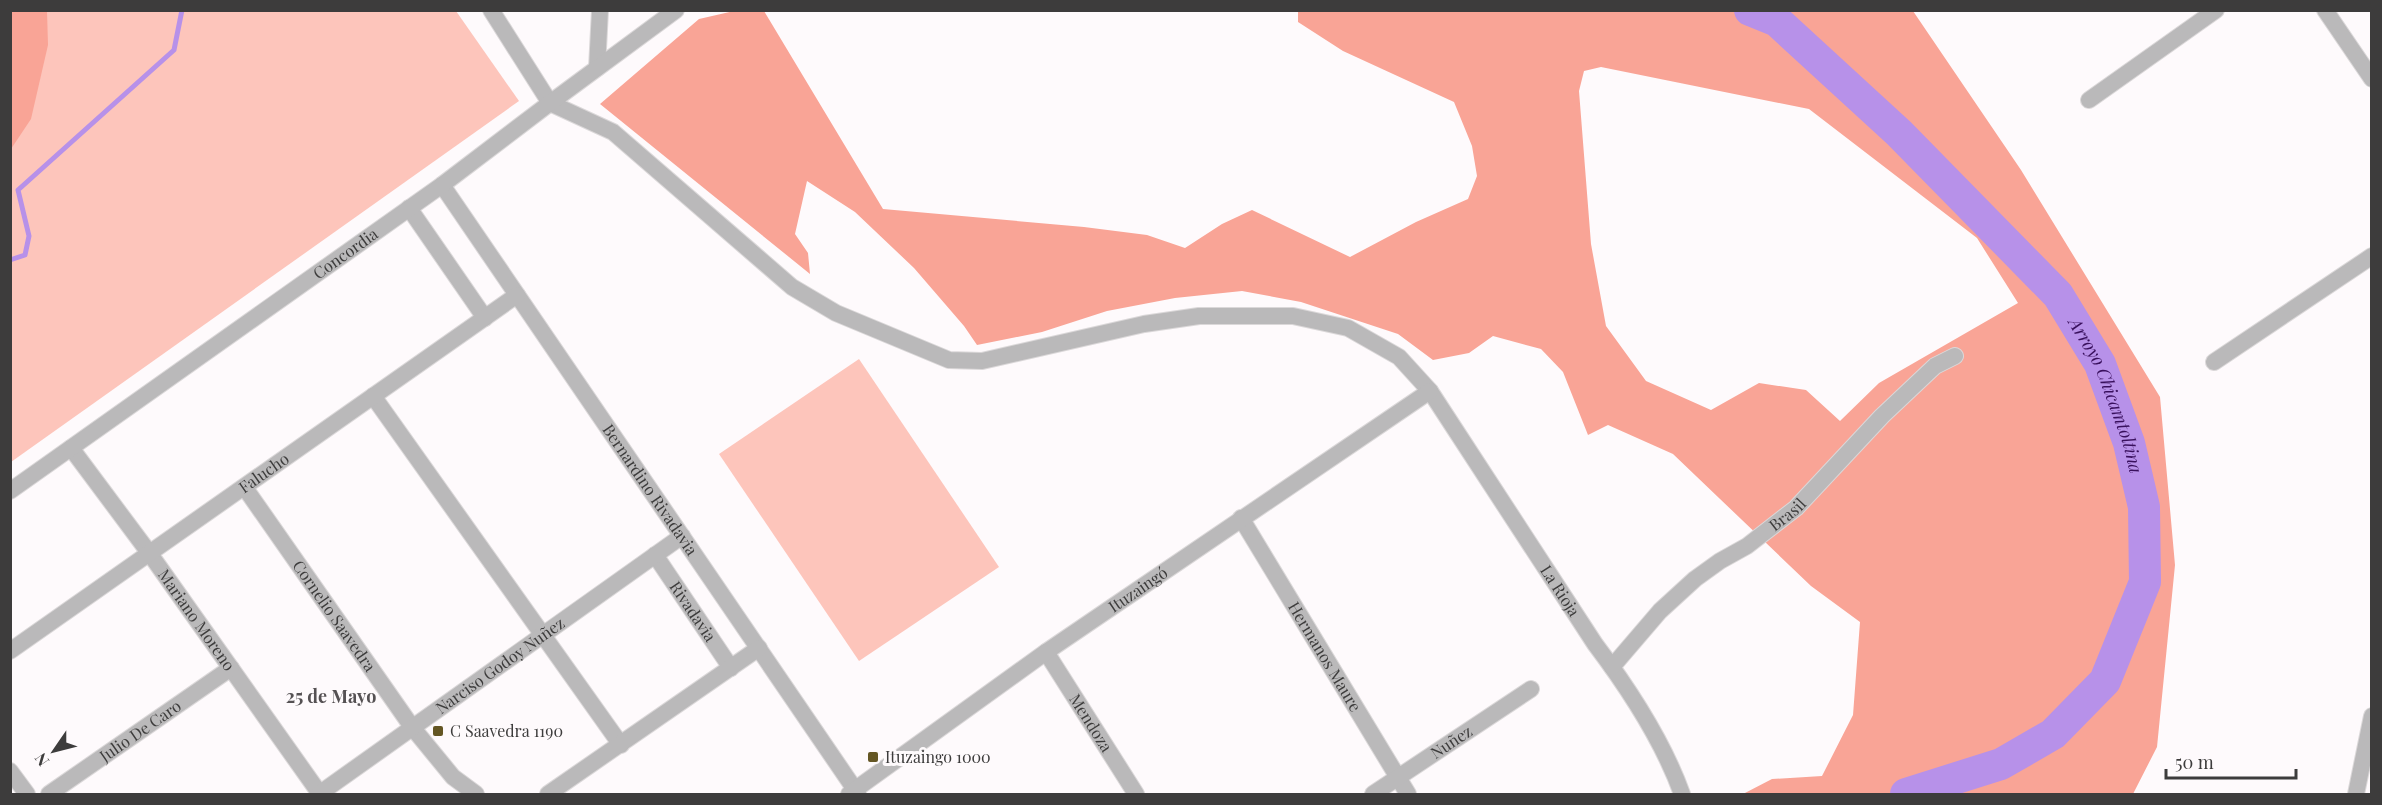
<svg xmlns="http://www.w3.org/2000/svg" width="2382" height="805" font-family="'Playfair Display',serif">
	<rect width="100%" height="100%" fill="#fefafc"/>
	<g fill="#fdc5bb">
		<path d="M 11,11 L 456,11 L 519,101 L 11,462 Z"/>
		<path d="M 859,359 L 999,567 L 859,661 L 719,454 Z"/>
	</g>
	<g fill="#f9a496" fill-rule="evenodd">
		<path d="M 11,10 L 47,11 L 48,45 L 31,119 L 11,149 Z"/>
		<path d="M 734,11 L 764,11 L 883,209 L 1084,227 L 1147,235 L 1185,248 L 1222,224 L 1252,210 L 1350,257 L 1416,222 L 1468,199 L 1477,176 L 1472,146 L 1454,102 L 1343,51 L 1298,22 L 1298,11 L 1913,11 L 2021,170 L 2160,397 L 2175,565 L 2157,747 L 2133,794 L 1743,794 L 1772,779 L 1822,776 L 1853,715 L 1860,622 L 1811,586 L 1673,454 L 1608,425 L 1588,435 L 1563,372 L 1541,349 L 1493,336 L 1469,353 L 1433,360 L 1398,334 L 1301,302 L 1242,291 L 1175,298 L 1107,311 L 1042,332 L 977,345 L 964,326 L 914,268 L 855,212 L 807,181 L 795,234 L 808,253 L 810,274 L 600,104 L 699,19 ZM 1601,67 L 1809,109 L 1977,238 L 2018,303 L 1879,383 L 1840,421 L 1806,390 L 1759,383 L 1711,410 L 1646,381 L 1606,326 L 1591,244 L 1579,91 L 1584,71 Z"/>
	</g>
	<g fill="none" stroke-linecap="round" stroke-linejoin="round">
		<path stroke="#b791e9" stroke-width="5" d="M 10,260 L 25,255 L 29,236 L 18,190 L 174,50 L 182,10"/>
		<path stroke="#b791e9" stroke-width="32" id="s1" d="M 1750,10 L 1777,21 L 1899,133 L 2058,295 L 2100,364 L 2129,443 L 2144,507 L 2145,582 L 2105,681 L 2053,734 L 2001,764 L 1906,794"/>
		<g stroke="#dbd8d9" stroke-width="18">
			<g id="street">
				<path id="s2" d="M 491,10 L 550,103 L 613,132 L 792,287 L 836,313 L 949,360 L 982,361 L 1144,324 L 1199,316 L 1293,316 L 1348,328 L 1399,357 L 1430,391 L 1595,644 C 1629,689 1663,741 1682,794"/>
				<path d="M 2325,10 L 2372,79"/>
				<path d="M 597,68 L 600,10"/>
				<path d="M 2089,100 L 2216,10"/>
				<path id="s3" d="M 442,185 L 858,794"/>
				<path d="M 409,208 L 485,318"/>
				<path d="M 2214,362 L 2372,256"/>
				<path d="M 373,396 L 621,745"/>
				<path id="s4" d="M 71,448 L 150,554 L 320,794"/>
				<path id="s5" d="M 245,488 L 412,727 L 453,777 L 476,794"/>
				<path id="s6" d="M 10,491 L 442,185 L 550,103 L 676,10"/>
				<path id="s7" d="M 1241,518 L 1408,794"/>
				<path id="s8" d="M 655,555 L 731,668"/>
				<path id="s9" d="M 10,651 L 517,295"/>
				<path id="s10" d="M 1046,652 L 1136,794"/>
				<path id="s11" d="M 1612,667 L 1660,611 L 1695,579 L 1720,561 L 1747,546 L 1796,508 L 1882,416 L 1935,366 L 1955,356"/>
				<path d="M 10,771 L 27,794"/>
				<path id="s12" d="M 49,794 L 231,668"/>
				<path id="s13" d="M 319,794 L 682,536"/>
				<path d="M 548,794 L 759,648"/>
				<path id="s14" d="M 849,794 L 1046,652 L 1430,391"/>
				<path id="s15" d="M 1373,794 L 1531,689"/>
				<path d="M 2356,794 L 2372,716"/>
			</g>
		</g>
		<use href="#street" stroke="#bab9ba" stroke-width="16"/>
	</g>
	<g fill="#645623" stroke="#fefafc" stroke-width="2">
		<rect x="432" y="725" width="12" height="12" rx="3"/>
		<rect x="867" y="751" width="12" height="12" rx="3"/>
	</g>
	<g text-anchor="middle" stroke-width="6" stroke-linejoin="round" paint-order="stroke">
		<g font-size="16" fill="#3d3c3c" stroke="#fefafc">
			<text dy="6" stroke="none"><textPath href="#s6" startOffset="411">Concordia</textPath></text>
			<text dy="6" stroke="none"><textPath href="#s9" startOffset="310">Falucho</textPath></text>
			<text dy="6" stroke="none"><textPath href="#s3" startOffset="369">Bernardino Rivadavia</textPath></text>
			<text dy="6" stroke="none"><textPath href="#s11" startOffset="234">Brasil</textPath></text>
			<text dy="6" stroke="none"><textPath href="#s14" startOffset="354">Ituzaingó</textPath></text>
			<text dy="6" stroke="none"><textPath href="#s2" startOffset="1338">La Rioja</textPath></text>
			<text dy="6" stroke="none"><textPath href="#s8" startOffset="68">Rivadavia</textPath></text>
			<text dy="6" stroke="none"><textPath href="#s5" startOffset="156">Cornelio Saavedra</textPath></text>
			<text dy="6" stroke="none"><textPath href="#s4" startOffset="213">Mariano Moreno</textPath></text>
			<text dy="6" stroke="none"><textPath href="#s7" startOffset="162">Hermanos Maure</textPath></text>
			<text dy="6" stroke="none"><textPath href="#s13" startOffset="222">Narciso Godoy Nuñez</textPath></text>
			<text dy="6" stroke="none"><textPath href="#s10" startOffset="84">Mendoza</textPath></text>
			<text dy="6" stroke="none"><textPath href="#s12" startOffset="111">Julio De Caro</textPath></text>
			<text dy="6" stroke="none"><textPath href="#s15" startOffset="94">Nuñez</textPath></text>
		</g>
		<g font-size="16" fill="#3d3c3c" stroke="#fefafc" text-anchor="start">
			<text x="450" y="737">C Saavedra 1190</text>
			<text x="885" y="763">Ituzaingo 1000</text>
		</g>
		<g font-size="18" font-style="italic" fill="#39105d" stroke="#fefafc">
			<text dy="6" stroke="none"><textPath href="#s1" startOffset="534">Arroyo Chicamtoltina</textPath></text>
		</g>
		<g font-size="18" font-weight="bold" fill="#555153" stroke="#fefafc">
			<text x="331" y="703">25 de Mayo</text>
		</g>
	</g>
	<rect width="2382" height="805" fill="none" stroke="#3d3c3c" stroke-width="24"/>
	<g transform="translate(54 751) rotate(235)" stroke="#fefafc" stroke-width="4.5" paint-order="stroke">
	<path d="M0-4.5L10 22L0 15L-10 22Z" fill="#3d3c3c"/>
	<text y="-9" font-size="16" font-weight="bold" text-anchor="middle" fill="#3d3c3c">N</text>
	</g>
	<path d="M2166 769v9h130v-9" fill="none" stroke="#3d3c3c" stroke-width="3"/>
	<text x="2175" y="769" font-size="18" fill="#3d3c3c" stroke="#fefafc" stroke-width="4.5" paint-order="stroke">50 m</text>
</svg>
